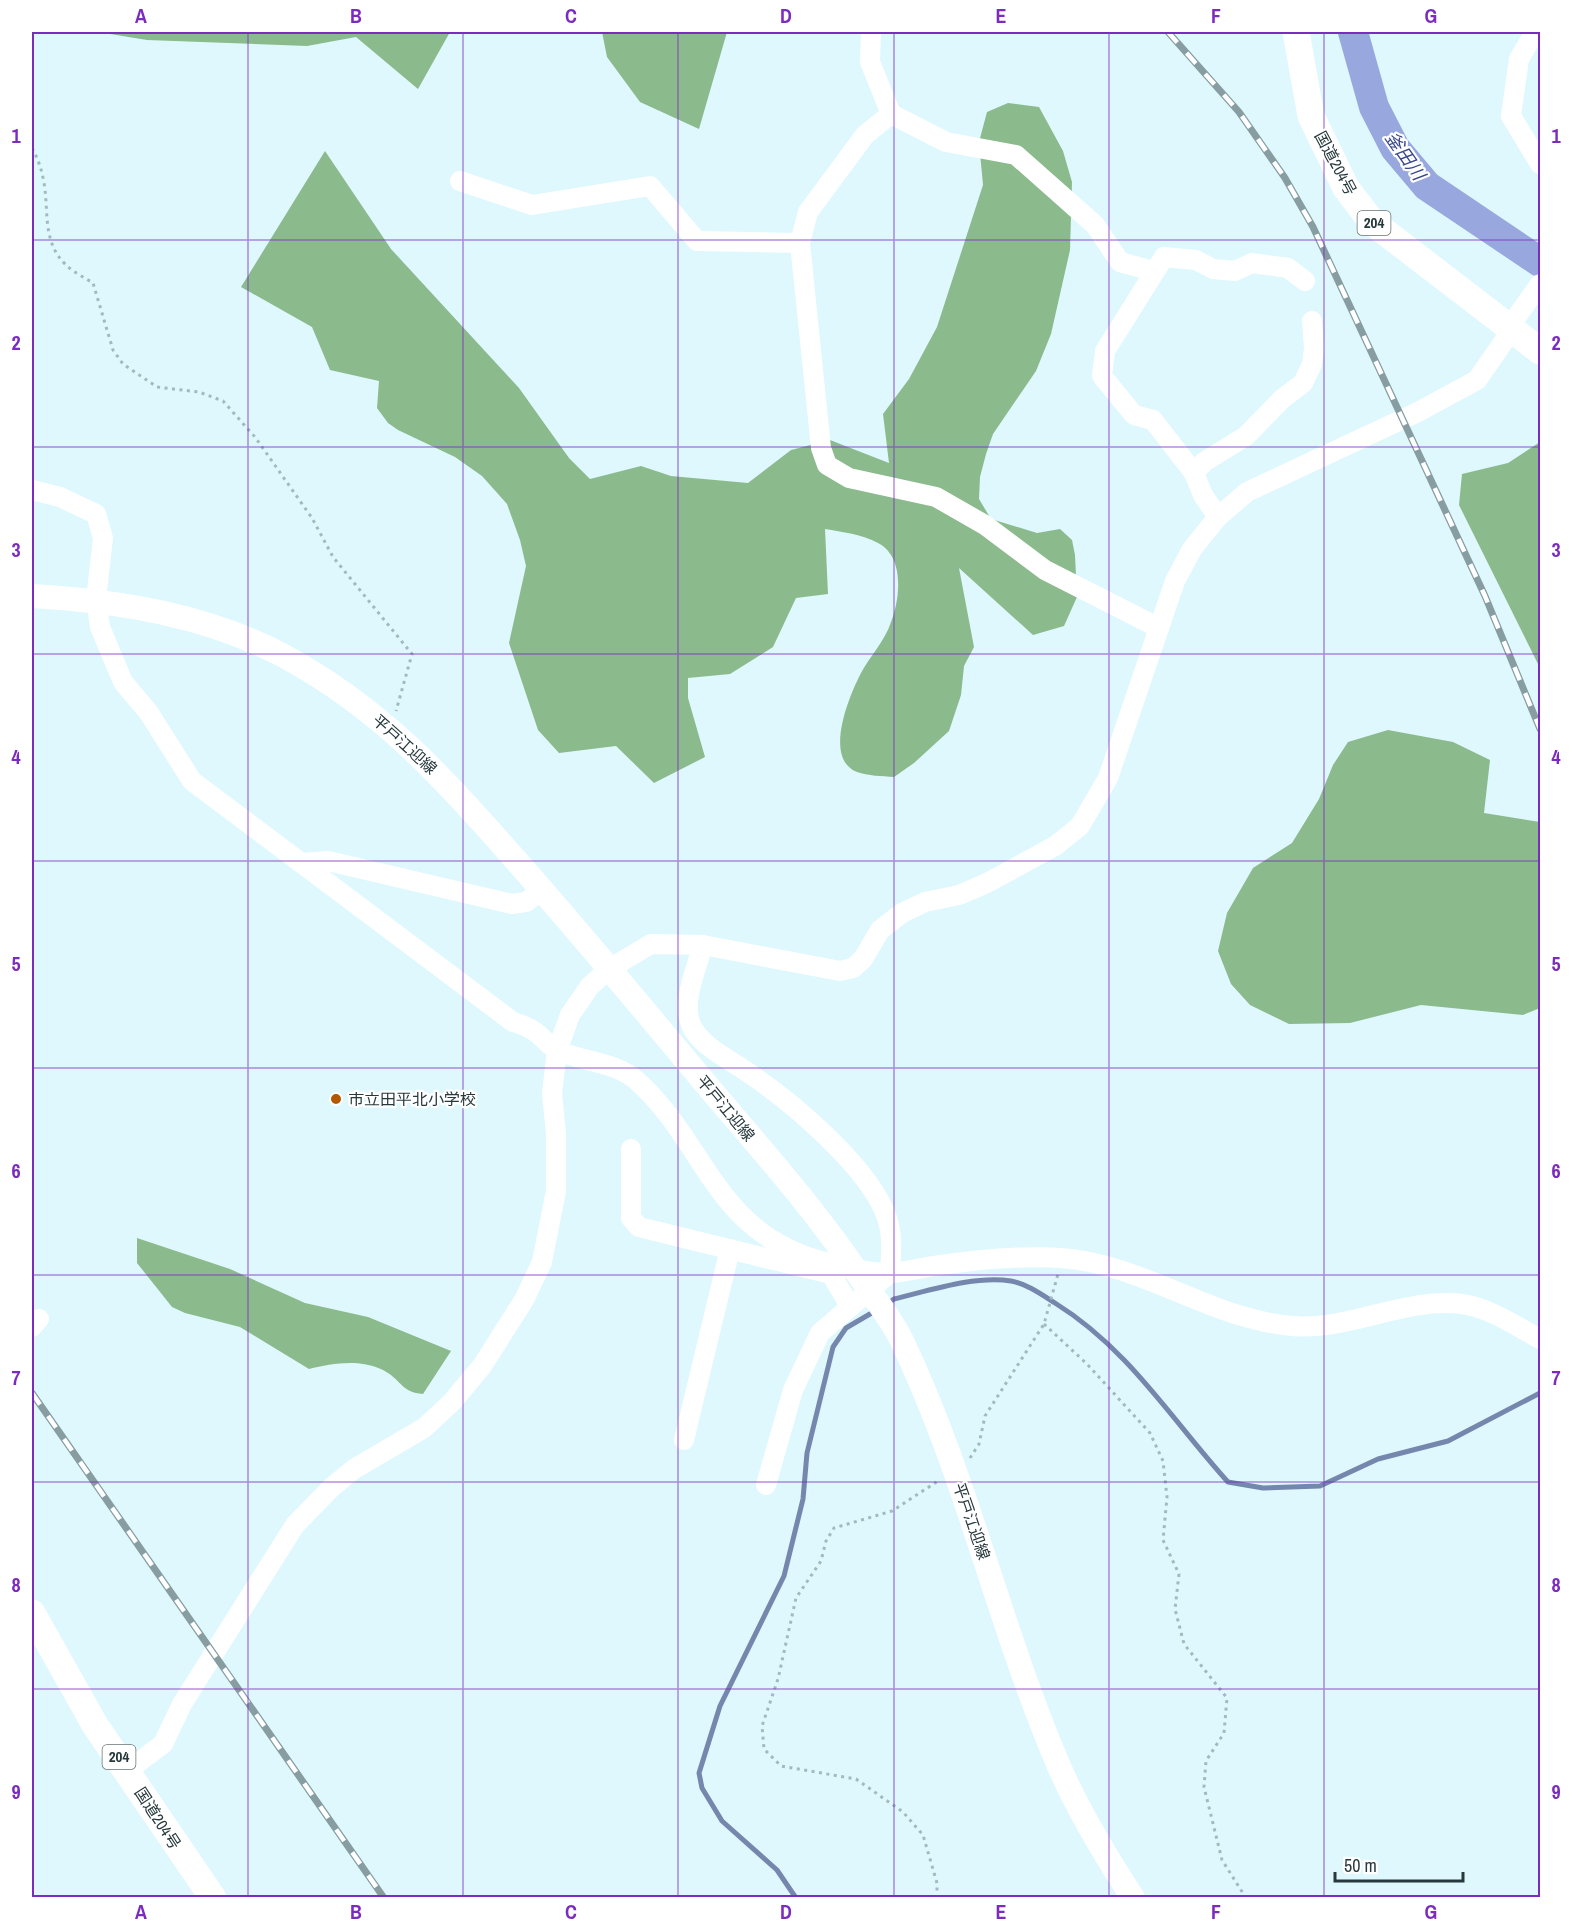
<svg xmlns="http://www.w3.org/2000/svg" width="1572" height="1929" font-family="'Archivo Narrow','Noto Sans JP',sans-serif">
	<rect width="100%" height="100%" fill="#def8fd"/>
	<g fill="#8bba8d">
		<path d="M 98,32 L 450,32 L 418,89 L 356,37 L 307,46 L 147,40 Z"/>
		<path d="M 602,32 L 727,32 L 699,129 L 640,102 L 607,57 Z"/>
		<path d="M 1008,103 L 1039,107 L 1063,151 L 1072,182 L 1070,250 L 1051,334 L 1036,371 L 993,434 L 986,454 L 980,477 L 979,499 L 991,519 L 1037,533 L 1060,529 L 1072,540 L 1075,555 L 1077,597 L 1064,626 L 1033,635 L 959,568 L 974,647 L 964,666 L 961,695 L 949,731 L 914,763 L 894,777 C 882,776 868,776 857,772 C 823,759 849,696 861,673 C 870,656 885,641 891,622 C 900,599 905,557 878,543 C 862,534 842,532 825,529 L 828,594 L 796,598 L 773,647 L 730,674 L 688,678 L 688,698 L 705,757 L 654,783 L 616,746 L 559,753 L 538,730 L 509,643 L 526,566 L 520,540 L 507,504 L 482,476 L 455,457 L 398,430 L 388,423 L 377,408 L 379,381 L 330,370 L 312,327 L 241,287 L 325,151 L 391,249 L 519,388 L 569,458 L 590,479 L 641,466 L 671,476 L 748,483 L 791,450 L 830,440 L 889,463 L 883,414 L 909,379 L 937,327 L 983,185 L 979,142 L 987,112 Z"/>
		<path d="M 1540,442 L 1540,668 L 1459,505 L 1462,474 L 1508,463 Z"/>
		<path d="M 1388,730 L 1453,742 L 1490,760 L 1484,813 L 1540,822 L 1540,1008 L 1523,1015 L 1421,1005 L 1350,1023 L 1289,1024 L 1250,1005 L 1231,984 L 1218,951 L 1227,913 L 1253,868 L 1292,843 L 1319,799 L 1333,765 L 1348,742 Z"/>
		<path d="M 137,1238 L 230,1269 L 305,1303 L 368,1317 L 451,1351 L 423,1394 C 402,1392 403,1383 388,1373 C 364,1358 334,1363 309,1369 L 240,1327 L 185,1313 L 172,1307 L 137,1263 Z"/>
	</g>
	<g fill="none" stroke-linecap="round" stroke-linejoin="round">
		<g stroke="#7687ad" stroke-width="5">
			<path d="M 886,1305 L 894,1299 C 928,1291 975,1275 1011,1281 C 1027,1284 1041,1294 1055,1303 C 1129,1349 1171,1419 1228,1482 L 1263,1488 L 1320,1486 L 1378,1459 L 1448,1441 L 1540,1393"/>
			<path d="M 796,1898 L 777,1870 L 722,1821 L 702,1788 L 699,1773 L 720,1706 L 784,1576 L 803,1499 L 807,1453 L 833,1347 L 846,1328 L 875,1311"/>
		</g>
		<path stroke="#98a8de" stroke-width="30" d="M 1353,32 L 1374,107 L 1395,148 L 1427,186 L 1540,262"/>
		<g stroke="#a2babe" stroke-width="3" stroke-dasharray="3 4.5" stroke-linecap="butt">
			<path d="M 32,148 C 38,159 42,170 44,183 C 49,212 42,242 66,265 C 73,272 85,278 93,283 L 113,350 L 123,364 L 157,387 L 199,392 L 223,401 L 255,437 L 312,518 L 333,557 L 412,654 L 396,711"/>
			<path d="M 1044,1324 L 1087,1364 L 1150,1433 L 1163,1461 L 1167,1497 L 1163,1540 L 1179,1574 L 1175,1609 L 1184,1644 L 1227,1698 L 1224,1733 L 1206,1761 L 1204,1787 L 1222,1860 L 1246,1898"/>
			<path d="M 970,1458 L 979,1444 L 985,1416 L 1044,1324 L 1058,1274"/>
			<path d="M 937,1898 L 937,1883 L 923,1835 L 903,1812 L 856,1779 L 781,1766 L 764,1749 L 762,1726 L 778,1679 L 796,1598 L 821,1561 L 826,1541 L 834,1528 L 892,1511 L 938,1481"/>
		</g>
		<g stroke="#fff" stroke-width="20">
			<path d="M 871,32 L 870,62 L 891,114 L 865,135 L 808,212 L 800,243 L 821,448 L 827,465 L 849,478 L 936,497 L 985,525 L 1045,570 L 1159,628"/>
			<path d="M 1535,32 L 1519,59 L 1511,116 L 1540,164"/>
			<path d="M 891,114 L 946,142 L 1016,155 L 1095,225 L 1120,262 L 1153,271"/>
			<path d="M 460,181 L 532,205 L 650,186 L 697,241 L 800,243"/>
			<path d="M 1194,473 L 1153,420 L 1134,415 L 1102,376 L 1105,351 L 1164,257 L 1196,260 L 1213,269 L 1235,271 L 1252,263 L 1288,268 L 1305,281"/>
			<path d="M 32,490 L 60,497 L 96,514 L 103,538 L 96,600 L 100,627 L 123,682 L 149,713 L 192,781 L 513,1022 C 520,1024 528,1027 534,1031 C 543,1037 550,1048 561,1052 C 585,1062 615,1062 636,1080 C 707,1143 713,1231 821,1261 C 842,1267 866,1273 889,1273 C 903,1273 919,1268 934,1266 C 975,1260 1019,1255 1061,1258 C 1144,1264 1210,1319 1292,1326 C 1350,1331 1404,1297 1462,1304 C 1490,1308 1516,1326 1540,1339"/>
			<path d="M 1218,517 L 1203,495 L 1194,473 L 1204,462 L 1246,436 L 1282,399 L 1303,383 L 1312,364 L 1314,348 L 1312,321"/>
			<path d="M 301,863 L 328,861 L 512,904 L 526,902 L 542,890"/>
			<path d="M 703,945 C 697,968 681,1001 691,1025 C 701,1047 731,1060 750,1074 C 793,1103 871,1169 887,1218 C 893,1235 891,1256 890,1273 L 820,1333 L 793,1390 L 766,1485"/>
			<path d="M 631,1149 L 631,1218 L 639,1227 L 831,1274 L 850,1306"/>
			<path d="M 32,1327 L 39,1319"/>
			<path d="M 684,1440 L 730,1249"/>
			<path d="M 128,1770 L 163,1744 L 182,1704 L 295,1525 L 332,1487 L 354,1469 L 424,1428 L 452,1402 L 482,1366 L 524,1300 L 542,1262 L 556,1191 L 556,1134 L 552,1093 L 557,1051 L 570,1015 L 590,986 L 609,969 L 651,944 L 703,945 L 840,971 L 853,968 L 863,959 L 880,930 L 902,913 L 925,902 L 959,895 L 987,883 L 1055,846 L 1080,826 L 1108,778 L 1175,581 L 1192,549 L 1218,517 L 1247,492 L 1418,412 L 1477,380 L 1511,331 L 1515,319 L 1540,284"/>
		</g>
		<path stroke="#fff" stroke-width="24" d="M 32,596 C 118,601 207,615 284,656 C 380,708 442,776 513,857 C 577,929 638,1003 700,1077 C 756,1144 815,1208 863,1281 C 876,1301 892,1320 902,1341 C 967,1477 999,1626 1058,1764 C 1078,1811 1105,1855 1133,1898"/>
		<g stroke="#fff" stroke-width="27">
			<path d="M 1296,32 L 1311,116 L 1346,188 L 1372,222 L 1540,351"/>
			<path d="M 32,1613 L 95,1725 L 213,1898"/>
		</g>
		<g stroke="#879da1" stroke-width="7">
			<g id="rail">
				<path d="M 1168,32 L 1239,112 L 1285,178 L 1313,227 L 1485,596 L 1540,729"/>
				<path d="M 32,1393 L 384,1898"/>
			</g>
		</g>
		<use href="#rail" stroke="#fff" stroke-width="4.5" stroke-dasharray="14" stroke-linecap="butt"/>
	</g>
	<path fill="none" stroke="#7b2cbf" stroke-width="1.5" stroke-opacity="0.55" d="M 248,32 L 248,1898M 463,32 L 463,1898M 678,32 L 678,1898M 894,32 L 894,1898M 1109,32 L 1109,1898M 1324,32 L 1324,1898M 32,240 L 1540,240M 32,447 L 1540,447M 32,654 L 1540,654M 32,861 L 1540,861M 32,1068 L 1540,1068M 32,1275 L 1540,1275M 32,1482 L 1540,1482M 32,1689 L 1540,1689"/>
	<circle fill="#b35700" stroke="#fff" stroke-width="2" cx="336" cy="1099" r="6"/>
	<g text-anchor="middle" stroke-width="4.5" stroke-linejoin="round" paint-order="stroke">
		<g fill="#fff" stroke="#687476" stroke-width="1.5">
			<rect x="1357.5" y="211" width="33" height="24" rx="4.5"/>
			<rect x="102.5" y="1745" width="33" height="24" rx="4.5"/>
		</g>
		<g font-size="15" font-weight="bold" fill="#27393c">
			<text x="1374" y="228">204</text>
			<text x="119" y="1762">204</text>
		</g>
		<g font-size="16" fill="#27393c" stroke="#fff">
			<text transform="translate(1336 163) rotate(62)" y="6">国道204号</text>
			<text transform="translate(405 744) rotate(42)" y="6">平戸江迎線</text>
			<text transform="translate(726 1108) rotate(50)" y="6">平戸江迎線</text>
			<text transform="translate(972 1521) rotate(71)" y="6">平戸江迎線</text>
			<text transform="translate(158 1818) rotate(57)" y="6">国道204号</text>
		</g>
		<g font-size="16" fill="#27393c" stroke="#fff" text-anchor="start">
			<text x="348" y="1105">市立田平北小学校</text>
		</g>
		<g font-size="18" font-style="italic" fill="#384789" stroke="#fff">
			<text transform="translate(1405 156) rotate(55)" y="6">釜田川</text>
		</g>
	</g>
	<rect width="1572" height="1929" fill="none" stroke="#ffffff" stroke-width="66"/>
	<path d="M1335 1872v9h128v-9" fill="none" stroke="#27393c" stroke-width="3"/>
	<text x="1344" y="1872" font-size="18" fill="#27393c" stroke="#ffffff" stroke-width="4.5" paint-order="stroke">50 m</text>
	<rect x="33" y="33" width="1506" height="1863" fill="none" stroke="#7b2cbf" stroke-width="2"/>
	<g font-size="20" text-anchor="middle" font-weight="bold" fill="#7b2cbf">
		<text x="141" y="23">A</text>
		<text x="356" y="23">B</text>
		<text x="571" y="23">C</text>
		<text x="786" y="23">D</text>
		<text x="1001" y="23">E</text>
		<text x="1216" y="23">F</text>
		<text x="1431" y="23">G</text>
		<text x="16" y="143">1</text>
		<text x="1556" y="143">1</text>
		<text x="16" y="350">2</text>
		<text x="1556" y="350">2</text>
		<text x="16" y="557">3</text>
		<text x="1556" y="557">3</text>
		<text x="16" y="764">4</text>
		<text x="1556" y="764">4</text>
		<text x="16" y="971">5</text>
		<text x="1556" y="971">5</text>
		<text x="16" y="1178">6</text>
		<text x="1556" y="1178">6</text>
		<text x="16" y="1385">7</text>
		<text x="1556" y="1385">7</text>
		<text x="16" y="1592">8</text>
		<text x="1556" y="1592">8</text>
		<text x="16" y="1799">9</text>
		<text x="1556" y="1799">9</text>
		<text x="141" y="1919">A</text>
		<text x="356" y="1919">B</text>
		<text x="571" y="1919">C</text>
		<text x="786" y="1919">D</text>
		<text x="1001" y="1919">E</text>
		<text x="1216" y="1919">F</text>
		<text x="1431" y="1919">G</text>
	</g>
</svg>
